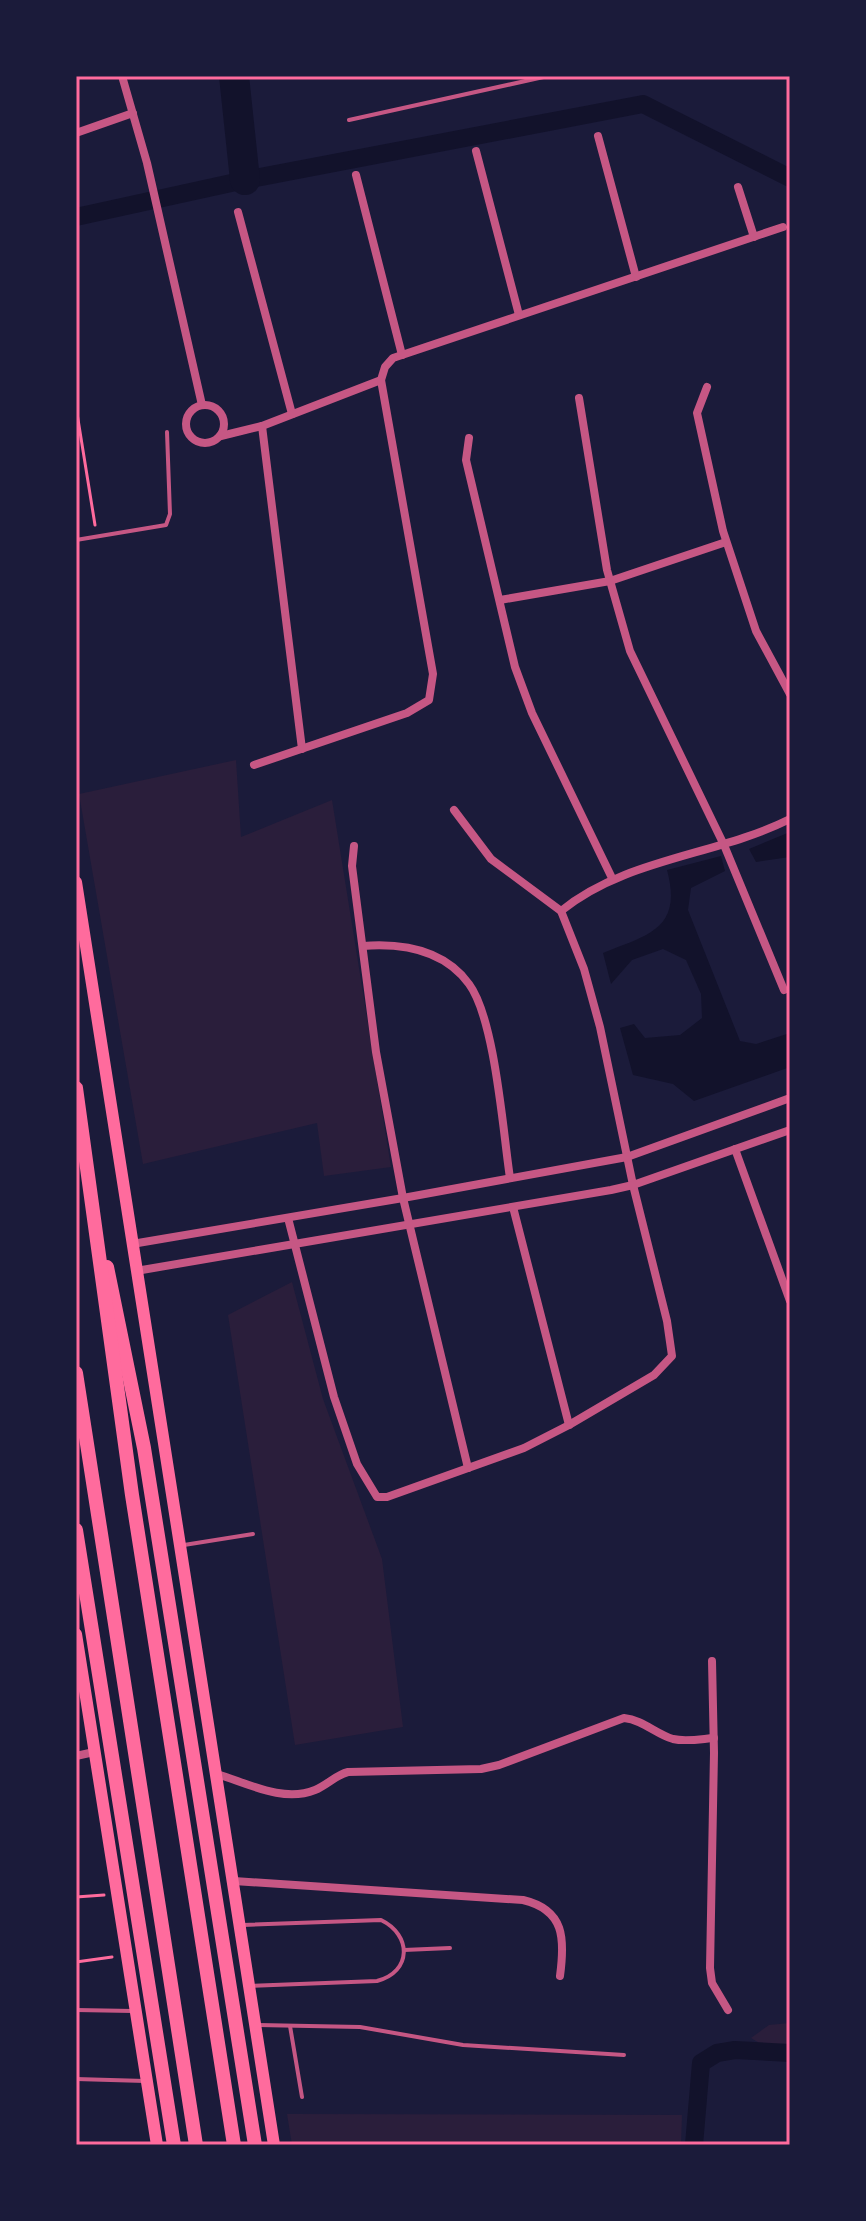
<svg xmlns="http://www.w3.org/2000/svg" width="866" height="2221" font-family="'Open Sans',sans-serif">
	<rect width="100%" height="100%" fill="#1b1b3a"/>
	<g fill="#2a1e3b">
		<path d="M 236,760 L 241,837 L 332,800 L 391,1167 L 324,1176 L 317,1123 L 143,1164 L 79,794 Z"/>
		<path d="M 292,1282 L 323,1399 L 382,1559 L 403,1727 L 295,1745 L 228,1315 Z"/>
		<path d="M 790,2023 L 790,2048 L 768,2048 L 751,2038 L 769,2025 Z"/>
		<path d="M 287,2114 L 682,2115 L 681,2145 L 292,2145 Z"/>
	</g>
	<g fill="#12122b">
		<path d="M 790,832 L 790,857 L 756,862 L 749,849 Z"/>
		<path d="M 721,856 L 725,871 L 691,888 L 688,910 L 740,1041 L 756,1044 L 790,1033 L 790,1067 L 694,1101 L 673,1084 L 633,1075 L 620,1028 L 634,1024 L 645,1038 L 680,1035 L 702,1018 L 701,994 L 686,960 L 663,949 L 632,960 L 611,984 L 603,953 C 648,935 683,929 667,870 Z"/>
	</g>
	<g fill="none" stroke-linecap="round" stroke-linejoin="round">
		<g stroke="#12122b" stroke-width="18">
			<path d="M 76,217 L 245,180 L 643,104 L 790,178"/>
			<path d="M 694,2145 L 701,2063 L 717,2053 L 735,2050 L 790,2053"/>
		</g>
		<path stroke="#12122b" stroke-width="30" d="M 234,76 L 245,180"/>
		<g stroke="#ff6b9d" stroke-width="3">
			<path d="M 76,407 L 95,525"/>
			<path d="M 76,1897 L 104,1895"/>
			<path d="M 76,1962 L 112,1957"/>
		</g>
		<g stroke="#c65784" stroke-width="4">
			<path d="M 349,120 L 548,76"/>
			<path d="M 76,540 L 166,525 L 170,514 L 167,432"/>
			<path d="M 184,1545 L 253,1534"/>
			<path d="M 243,1925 L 381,1920 C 412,1935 412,1972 377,1981 L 250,1986"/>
			<path d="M 404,1950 L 450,1948"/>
			<path d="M 76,2010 L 133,2011"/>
			<path d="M 258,2025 L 360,2027 L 463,2045 L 624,2055"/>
			<path d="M 290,2026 L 302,2097"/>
			<path d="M 76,2079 L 145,2081"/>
		</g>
		<g stroke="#c65784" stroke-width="8">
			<path d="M 122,76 L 147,163 L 202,405"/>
			<path d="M 76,133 L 133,113"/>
			<path d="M 598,136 L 636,277"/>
			<path d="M 476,151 L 519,315"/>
			<path d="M 356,175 L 402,355"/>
			<path d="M 738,187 L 754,237"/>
			<path d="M 238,212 L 292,414"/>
			<path d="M 707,387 L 697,413 L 723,531 L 756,631 L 790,694"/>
			<path d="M 579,398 L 607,570 L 630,651 L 724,845 L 784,990"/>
			<circle cx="205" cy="424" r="19"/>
			<path d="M 262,426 L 302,749"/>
			<path d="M 221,436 L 262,426 L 381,380 L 385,367 L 393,358 L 783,227"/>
			<path d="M 469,438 L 466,460 L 515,667 L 532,713 L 612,878"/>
			<path d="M 500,600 L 610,581 L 726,542"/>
			<path d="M 254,765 L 407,713 L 429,700 L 433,674 L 381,380"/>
			<path d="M 354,846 L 352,866 L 376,1052 L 403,1198 L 468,1468"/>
			<path d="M 561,911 C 626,858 716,856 790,819"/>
			<path d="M 363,946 C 403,943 444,950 469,984 C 495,1019 503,1132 510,1178"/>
			<path d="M 735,1149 L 790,1301"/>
			<path d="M 513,1207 L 569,1425"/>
			<path d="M 288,1218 L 334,1397 L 357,1464 L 377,1497 L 387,1497 L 524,1448 L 569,1425 L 654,1375 L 672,1356 L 667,1321 L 633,1185 L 600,1027 L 584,969 L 561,911 L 491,859 L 454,810"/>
			<path d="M 132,1244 L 403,1198 L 627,1157 L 790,1098"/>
			<path d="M 136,1271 L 611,1190 L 633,1185 L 790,1130"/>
			<path d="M 712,1661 L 714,1753 L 710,1968 L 712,1983 L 728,2010"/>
			<path d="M 76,1756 L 94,1752"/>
			<path d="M 217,1774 C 247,1783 283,1803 315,1790 C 327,1785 336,1775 348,1772 L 481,1769 L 499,1765 L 624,1718 C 643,1720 656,1734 673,1739 C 686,1742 701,1739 714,1738"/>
			<path d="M 234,1881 L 523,1900 C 565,1910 565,1939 560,1976"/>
		</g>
		<g stroke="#ff6b9d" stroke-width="12">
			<path d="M 76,882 L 274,2145"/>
			<path d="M 76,1634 L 157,2145"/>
		</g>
		<g stroke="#ff6b9d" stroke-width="14">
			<path d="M 107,1267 L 144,1448 L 255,2145"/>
			<path d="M 76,1530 L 174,2145"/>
		</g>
		<g stroke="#ff6b9d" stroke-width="14">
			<path d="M 76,1088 L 132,1495 L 234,2145"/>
			<path d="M 76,1373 L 196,2145"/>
		</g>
	</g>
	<rect width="866" height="2221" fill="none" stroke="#1b1b3a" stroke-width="156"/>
	<rect x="78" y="78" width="710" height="2065" fill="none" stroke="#ff6b9d" stroke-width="3"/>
</svg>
